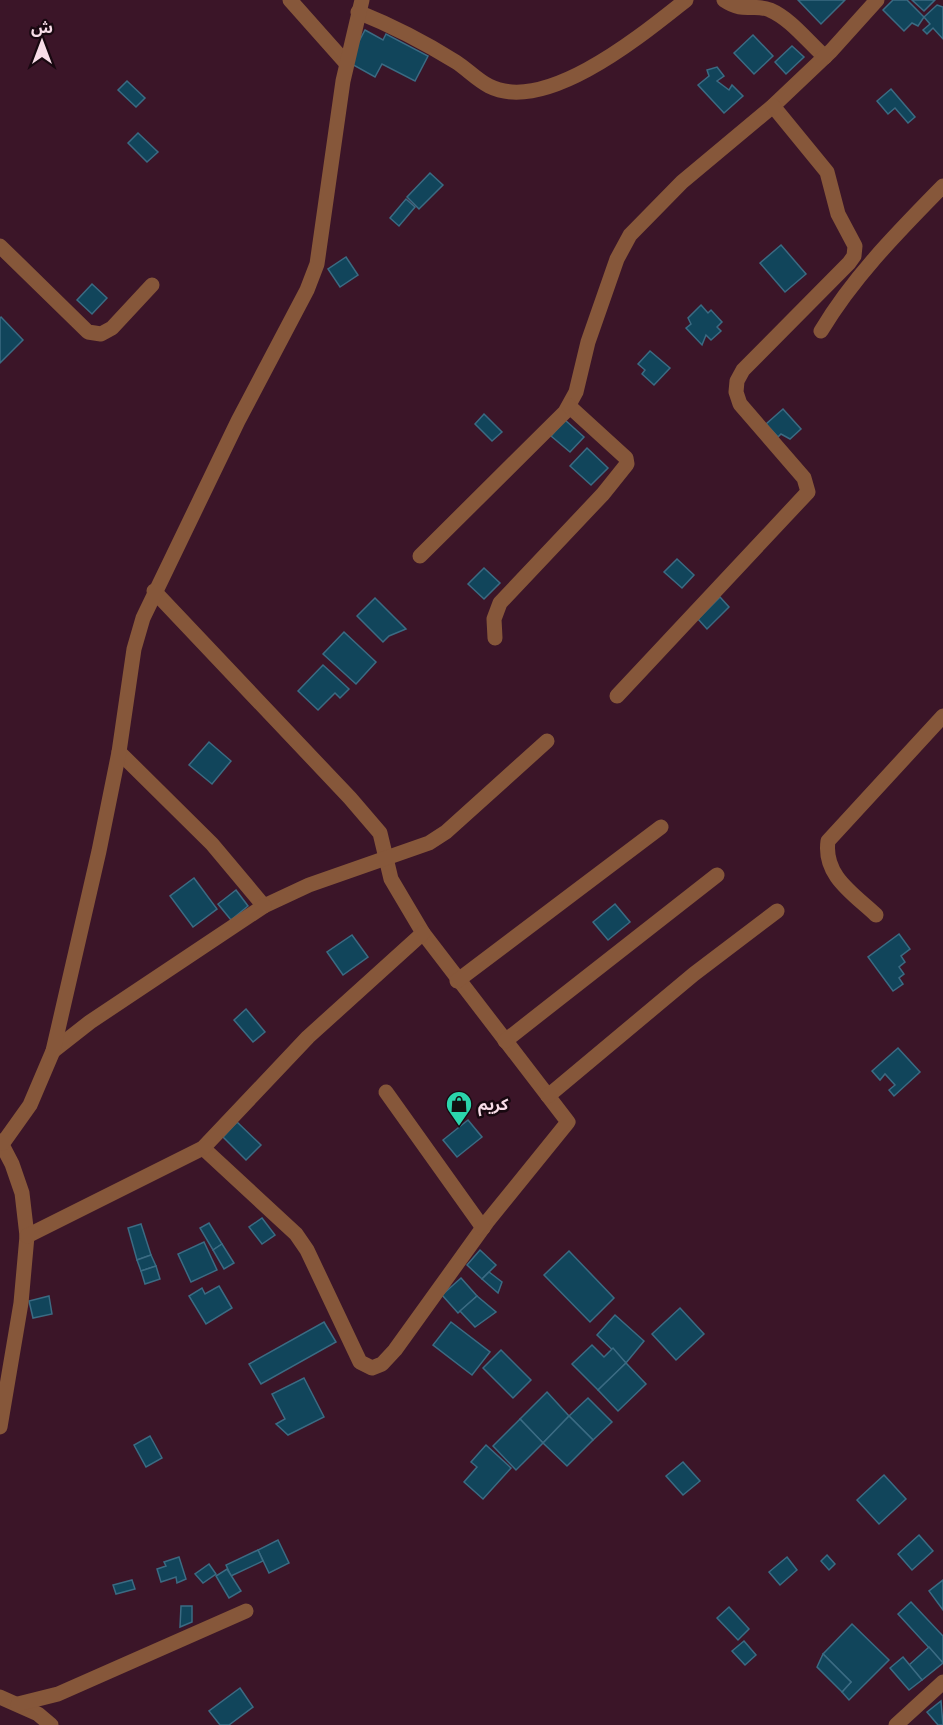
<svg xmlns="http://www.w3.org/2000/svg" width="943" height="1725" font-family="'Source Sans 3','Noto Sans Arabic',sans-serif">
	<rect width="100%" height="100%" fill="#3b1528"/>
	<g fill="#11455b" stroke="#3b6b83" stroke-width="1.5">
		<path d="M 798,0 L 845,0 L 821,24 Z"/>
		<path d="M 893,0 L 907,0 L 924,17 L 918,26 L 912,23 L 904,31 L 883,10 Z"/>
		<path d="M 912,0 L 935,0 L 924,11 Z"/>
		<path d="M 937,5 L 943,7 L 943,39 L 933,28 L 927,34 L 923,30 L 930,24 L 924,17 Z"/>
		<path d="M 365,30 L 383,40 L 386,34 L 428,56 L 415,81 L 382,64 L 375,77 L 348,62 Z"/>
		<path d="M 753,35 L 773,56 L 754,74 L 734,53 Z"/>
		<path d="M 792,46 L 804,57 L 786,74 L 775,62 Z"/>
		<path d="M 717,67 L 724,76 L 717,81 L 729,90 L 732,85 L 743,96 L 724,113 L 698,85 L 709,76 L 707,70 Z"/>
		<path d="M 127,81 L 145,98 L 136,107 L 118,90 Z"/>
		<path d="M 891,89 L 915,117 L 908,123 L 895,108 L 888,114 L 877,101 Z"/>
		<path d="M 138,133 L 158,152 L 147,162 L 128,143 Z"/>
		<path d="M 430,173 L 443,185 L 419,209 L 407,197 Z"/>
		<path d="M 406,199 L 415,207 L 399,226 L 390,218 Z"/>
		<path d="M 781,245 L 806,274 L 785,292 L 760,263 Z"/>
		<path d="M 346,257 L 358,275 L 340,287 L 328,269 Z"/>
		<path d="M 92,284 L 107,298 L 92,314 L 77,300 Z"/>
		<path d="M 701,305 L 708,313 L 711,310 L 722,322 L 717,327 L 721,331 L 711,340 L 706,335 L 702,345 L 686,328 L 691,324 L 688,318 Z"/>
		<path d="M 1,317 L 23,340 L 0,363 L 0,318 Z"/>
		<path d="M 650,351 L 670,368 L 654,385 L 642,374 L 645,370 L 638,364 Z"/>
		<path d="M 783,409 L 801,429 L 790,439 L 781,434 L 778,437 L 766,424 Z"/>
		<path d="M 484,414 L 502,432 L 492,441 L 475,424 Z"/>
		<path d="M 565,420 L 584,437 L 570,452 L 551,436 Z"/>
		<path d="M 587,448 L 608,468 L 591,485 L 570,466 Z"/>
		<path d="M 677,559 L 694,575 L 682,588 L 664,572 Z"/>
		<path d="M 484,568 L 500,583 L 484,599 L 468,584 Z"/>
		<path d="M 720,597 L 729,607 L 707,629 L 698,619 Z"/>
		<path d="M 375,598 L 406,629 L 389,636 L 383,642 L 357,616 Z"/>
		<path d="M 344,632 L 376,662 L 356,684 L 323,654 Z"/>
		<path d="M 323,665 L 349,689 L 340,698 L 335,693 L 318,710 L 298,691 Z"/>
		<path d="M 209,742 L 231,761 L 212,784 L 189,765 Z"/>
		<path d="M 194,878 L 217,909 L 193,927 L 170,896 Z"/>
		<path d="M 236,890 L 248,906 L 231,920 L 218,904 Z"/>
		<path d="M 615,904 L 630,922 L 608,940 L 593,922 Z"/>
		<path d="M 899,934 L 910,949 L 901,956 L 905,962 L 899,967 L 904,974 L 899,978 L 903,984 L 893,991 L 868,957 Z"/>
		<path d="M 352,935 L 368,957 L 343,975 L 327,952 Z"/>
		<path d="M 246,1009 L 265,1032 L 253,1042 L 234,1020 Z"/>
		<path d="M 898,1048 L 920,1072 L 894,1096 L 889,1090 L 895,1085 L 885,1074 L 880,1080 L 872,1071 Z"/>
		<path d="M 468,1120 L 482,1137 L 457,1157 L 443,1140 Z"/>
		<path d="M 237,1122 L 261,1145 L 246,1160 L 223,1137 Z"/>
		<path d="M 262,1218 L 275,1235 L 262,1244 L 249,1227 Z"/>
		<path d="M 209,1223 L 222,1244 L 213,1250 L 200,1228 Z"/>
		<path d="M 141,1224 L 151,1255 L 137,1260 L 128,1228 Z"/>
		<path d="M 204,1242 L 217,1270 L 191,1282 L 178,1254 Z"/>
		<path d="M 222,1244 L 234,1263 L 224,1269 L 213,1250 Z"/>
		<path d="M 480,1250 L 496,1265 L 482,1279 L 467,1265 Z"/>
		<path d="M 569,1251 L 614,1298 L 590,1322 L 544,1275 Z"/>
		<path d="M 151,1255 L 156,1266 L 141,1271 L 137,1260 Z"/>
		<path d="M 156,1266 L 160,1279 L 145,1284 L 141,1271 Z"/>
		<path d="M 489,1272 L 502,1282 L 498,1293 L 482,1279 Z"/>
		<path d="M 461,1278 L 477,1296 L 458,1313 L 442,1295 Z"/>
		<path d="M 219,1286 L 232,1308 L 206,1324 L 189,1296 L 202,1288 L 205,1294 Z"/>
		<path d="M 49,1296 L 52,1314 L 33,1318 L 29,1301 Z"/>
		<path d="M 477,1296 L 496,1312 L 475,1327 L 460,1311 Z"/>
		<path d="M 680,1308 L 704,1334 L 676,1360 L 652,1334 Z"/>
		<path d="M 615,1315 L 644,1341 L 626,1363 L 597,1335 Z"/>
		<path d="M 324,1322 L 336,1342 L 261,1384 L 249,1364 Z"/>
		<path d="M 451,1322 L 490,1352 L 472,1375 L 433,1345 Z"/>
		<path d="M 592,1345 L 604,1357 L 613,1348 L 626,1363 L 598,1390 L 572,1364 Z"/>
		<path d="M 501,1350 L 531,1380 L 513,1398 L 483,1368 Z"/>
		<path d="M 626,1363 L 646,1384 L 618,1411 L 598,1390 Z"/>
		<path d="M 304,1378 L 324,1417 L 288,1435 L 276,1424 L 285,1419 L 272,1394 Z"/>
		<path d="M 547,1392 L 569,1416 L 543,1443 L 520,1419 Z"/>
		<path d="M 588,1398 L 612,1422 L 593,1440 L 569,1416 Z"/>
		<path d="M 569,1416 L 593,1440 L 567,1466 L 543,1443 Z"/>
		<path d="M 520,1419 L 543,1443 L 516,1470 L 493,1446 Z"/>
		<path d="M 150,1436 L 162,1458 L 146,1467 L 134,1445 Z"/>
		<path d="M 486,1445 L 511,1468 L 483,1499 L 464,1482 L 477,1467 L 471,1462 Z"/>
		<path d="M 683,1462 L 700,1481 L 683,1495 L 666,1476 Z"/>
		<path d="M 884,1475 L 906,1499 L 879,1524 L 857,1500 Z"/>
		<path d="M 919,1535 L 933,1551 L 912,1570 L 898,1554 Z"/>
		<path d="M 278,1540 L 289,1563 L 269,1573 L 258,1550 Z"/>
		<path d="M 258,1550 L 263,1561 L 231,1576 L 226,1565 Z"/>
		<path d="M 827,1555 L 835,1564 L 829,1570 L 821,1561 Z"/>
		<path d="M 179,1557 L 186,1579 L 177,1583 L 176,1577 L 161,1582 L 157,1569 L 166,1566 L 164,1562 Z"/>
		<path d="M 787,1557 L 797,1570 L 780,1585 L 769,1572 Z"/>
		<path d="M 209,1564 L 216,1574 L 203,1583 L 195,1574 Z"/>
		<path d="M 227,1569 L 241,1591 L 229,1598 L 216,1576 Z"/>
		<path d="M 132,1580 L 135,1589 L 116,1594 L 113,1585 Z"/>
		<path d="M 943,1580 L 943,1610 L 929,1591 Z"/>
		<path d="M 911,1602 L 943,1636 L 943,1663 L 898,1614 Z"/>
		<path d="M 181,1606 L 192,1606 L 192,1622 L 180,1627 Z"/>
		<path d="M 729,1607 L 749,1629 L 738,1640 L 717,1618 Z"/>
		<path d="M 852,1624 L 889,1660 L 849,1700 L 842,1692 L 851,1682 L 823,1654 Z"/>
		<path d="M 744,1641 L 756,1655 L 745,1665 L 732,1651 Z"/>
		<path d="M 929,1647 L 943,1663 L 922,1680 L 909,1665 Z"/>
		<path d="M 823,1654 L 851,1682 L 842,1692 L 817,1667 Z"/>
		<path d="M 903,1657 L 922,1680 L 909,1690 L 890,1668 Z"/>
		<path d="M 240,1688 L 253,1707 L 229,1725 L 220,1725 L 209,1711 Z"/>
		<path d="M 941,1701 L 943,1725 L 938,1725 L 927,1712 Z"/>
	</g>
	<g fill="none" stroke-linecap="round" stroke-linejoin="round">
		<g stroke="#86573a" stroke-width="15">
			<path d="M 290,0 L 346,63"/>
			<path d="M 724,0 C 745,14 752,3 770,10 C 791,19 808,42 825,57"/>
			<path d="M 358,12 C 393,26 424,42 456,62 C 467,69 477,80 489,86 C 546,115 643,34 686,0"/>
			<path d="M 0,246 L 88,332 L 101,334 L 112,328 L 152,285"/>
			<path d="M 821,331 C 854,276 898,232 943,186"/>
			<path d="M 420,556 L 565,412 L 576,392 L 588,342 L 617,259 L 630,235 L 682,182 L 773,106 L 831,51 L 877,0"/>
			<path d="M 154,591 L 350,798 L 380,833 L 391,879 L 423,933 L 568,1122 L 487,1222 L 395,1350 L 382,1364 L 372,1368 L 360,1362 L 307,1250 L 296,1234 L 203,1148"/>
			<path d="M 495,638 L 494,619 L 500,603 L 603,494 L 627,464 L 626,458 L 569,406"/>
			<path d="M 617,696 L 808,492 L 804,478 L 740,404 L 736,392 L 737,381 L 743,370 L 849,263 L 854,256 L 855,246 L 838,214 L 827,172 L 773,106"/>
			<path d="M 119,752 L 212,844 L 264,906 L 309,885 L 429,843 L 446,832 L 547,741"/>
			<path d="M 876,915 C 854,894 823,876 828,841 L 943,716"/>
			<path d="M 457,981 L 661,827"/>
			<path d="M 505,1041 L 717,875"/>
			<path d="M 53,1051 L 90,1022 L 264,906"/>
			<path d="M 386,1092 L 483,1228"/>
			<path d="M 548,1096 L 694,974 L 777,911"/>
			<path d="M 0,1141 L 12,1164 L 22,1193 L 27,1236 L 21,1303 L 0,1427"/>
			<path d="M 3,1143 L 30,1105 L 53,1051 L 99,851 L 119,752 L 134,649 L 143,618 L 238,421 L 307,290 L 317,264 L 343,81 L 362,0"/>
			<path d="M 27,1236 L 203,1148 L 308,1037 L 423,933"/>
			<path d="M 0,1697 L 38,1714 L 51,1725"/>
			<path d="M 18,1704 L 58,1694 L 246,1611"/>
			<path d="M 896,1725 L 943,1682"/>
		</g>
	</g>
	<defs>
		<g id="shop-pin" transform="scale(1.35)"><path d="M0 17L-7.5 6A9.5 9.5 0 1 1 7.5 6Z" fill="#2bd5ac" stroke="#180810"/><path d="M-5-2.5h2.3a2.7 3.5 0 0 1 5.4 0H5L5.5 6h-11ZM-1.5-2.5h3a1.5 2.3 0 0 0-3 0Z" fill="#111"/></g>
	</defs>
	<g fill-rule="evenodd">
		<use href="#shop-pin" x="459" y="1104"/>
	</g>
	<g text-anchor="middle" stroke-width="5" stroke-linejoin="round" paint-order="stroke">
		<g font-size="16" font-weight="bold" fill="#f8dde8" stroke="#180810" text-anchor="start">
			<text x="478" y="1110">كريم</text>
		</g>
	</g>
	<g transform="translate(42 42)" stroke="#180810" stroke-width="4.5" paint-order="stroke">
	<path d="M0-4.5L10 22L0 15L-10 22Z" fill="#f8dde8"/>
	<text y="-9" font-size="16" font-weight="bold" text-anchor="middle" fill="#f8dde8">ش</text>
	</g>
</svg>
